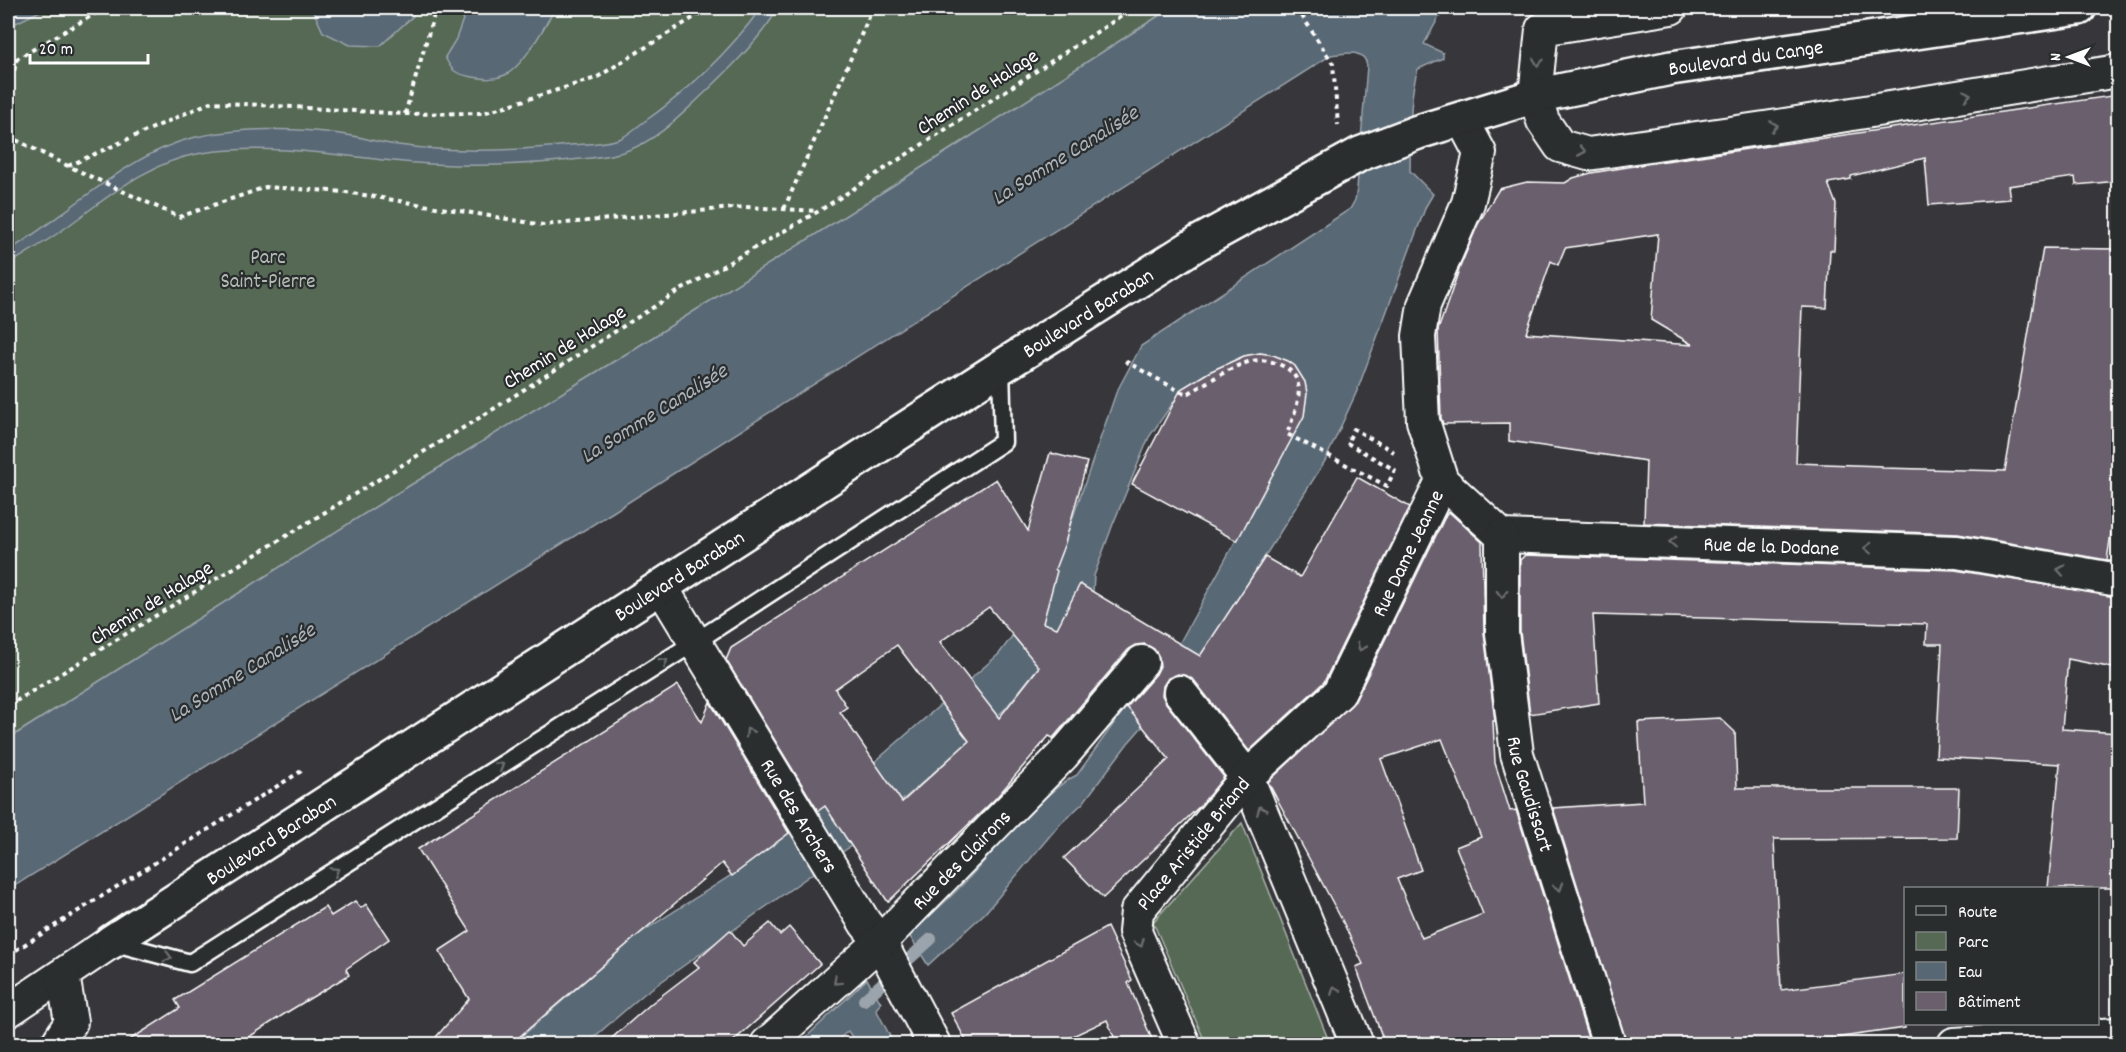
<svg xmlns="http://www.w3.org/2000/svg" width="2126" height="1052" font-family="Dekko,sans-serif">
	<rect width="100%" height="100%" fill="#37373b"/>
	<filter id="ink" filterUnits="userSpaceOnUse"><feTurbulence type="fractalNoise" baseFrequency=".0167" numOctaves="2"/><feDisplacementMap in="SourceGraphic" scale="12" xChannelSelector="R" yChannelSelector="G"/><feConvolveMatrix kernelMatrix="1 2 1 2 8 2 1 2 1" color-interpolation-filters="sRGB"/></filter>
	<g filter="url(#ink)">
		<g fill="#556954" stroke="#aab4aa" stroke-width="1.5">
			<path d="M 8,8 L 1171,8 L 951,149 L 631,351 L 391,497 L 8,739 Z"/>
			<path d="M 1242,823 L 1330,1044 L 1206,1044 L 1153,922 Z"/>
		</g>
		<g fill="#586774" stroke="#9ba4ac" stroke-width="1.5">
			<path d="M 8,8 L 46,8 L 8,27 Z"/>
			<path d="M 312,8 L 415,8 L 413,16 L 380,46 L 350,45 L 323,32 Z"/>
			<path d="M 467,8 L 555,8 C 545,26 524,66 505,75 C 494,80 485,79 473,77 C 456,74 452,72 445,57 L 456,39 Z"/>
			<path d="M 761,8 L 779,8 C 756,44 727,72 695,102 C 675,121 653,142 626,151 C 609,157 590,158 572,160 C 508,167 446,167 383,160 C 324,153 261,144 202,153 C 146,162 106,199 61,231 C 44,243 25,254 8,265 L 8,251 C 66,216 129,152 196,137 C 239,128 297,127 340,134 C 360,136 379,143 398,145 C 455,153 513,151 570,145 C 586,144 603,144 619,139 C 627,136 634,129 641,124 C 687,92 728,53 761,8 Z"/>
			<path d="M 1171,8 L 1444,8 L 1424,44 L 1443,53 L 1443,58 L 1418,69 C 1408,98 1411,139 1410,171 L 1433,194 L 1426,206 L 1357,391 L 1325,461 L 1219,629 L 1185,678 L 1128,743 L 1083,803 L 1059,825 L 985,913 L 928,965 L 909,935 C 927,918 946,902 963,884 C 994,852 1038,794 1077,775 L 1157,663 L 1176,642 L 1179,644 L 1304,416 L 1307,393 L 1305,382 L 1295,366 L 1288,361 L 1273,355 L 1260,353 L 1244,356 L 1209,372 L 1182,390 L 1149,437 L 1113,524 L 1094,576 L 1093,591 L 1063,636 L 1005,709 L 851,846 L 644,994 L 586,1044 L 513,1044 L 640,933 L 738,871 L 824,806 L 999,654 L 1013,635 L 1063,546 L 1116,393 L 1141,346 L 1350,209 L 1355,200 L 1357,189 L 1367,66 C 1365,48 1344,53 1331,55 L 613,512 L 8,890 L 8,739 L 391,497 L 631,351 L 951,149 Z"/>
			<path d="M 867,979 L 881,1003 L 876,1009 L 894,1044 L 857,1044 L 848,1031 L 833,1044 L 799,1044 Z"/>
		</g>
		<g fill="none" stroke-linecap="round" stroke-linejoin="round">
			<path stroke="#9ba4ac" stroke-width="12" d="M 864,1000 L 931,939"/>
		</g>
		<g fill="#6b5e6d" stroke="#fff" stroke-width="1.5" fill-rule="evenodd">
			<path d="M 2118,95 L 2118,181 L 2076,185 L 2075,177 L 2008,186 L 2010,199 L 1929,205 L 1925,158 L 1851,176 L 1851,179 L 1828,183 L 1836,204 L 1834,250 L 1830,250 L 1827,308 L 1802,307 L 1796,463 L 1882,466 L 1882,468 L 2005,471 L 2043,248 L 2118,249 L 2118,521 L 2113,520 L 2107,560 L 1958,534 L 1644,523 L 1646,461 L 1509,441 L 1509,423 L 1443,424 L 1441,418 L 1438,330 L 1460,267 L 1478,224 L 1499,189 L 1527,182 L 1565,183 L 1573,178 L 1591,173 L 1652,163 ZM 1658,234 L 1651,320 L 1693,345 L 1526,333 L 1551,261 L 1558,265 L 1565,248 Z"/>
			<path d="M 1260,353 L 1273,355 L 1288,361 L 1295,366 L 1305,382 L 1307,393 L 1304,416 L 1237,541 L 1132,484 L 1181,389 L 1209,372 L 1244,356 Z"/>
			<path d="M 1050,453 L 1087,462 L 1065,543 L 1055,569 L 1057,571 L 1043,623 L 1057,628 L 1080,584 L 1200,656 L 1265,557 L 1300,577 L 1357,477 L 1410,507 L 1324,682 L 1249,751 L 1194,680 L 1187,676 L 1178,674 L 1168,678 L 1163,686 L 1162,695 L 1166,703 L 1224,777 L 1201,805 L 1103,898 L 1064,858 L 1169,759 L 1127,707 L 1156,674 L 1160,666 L 1159,657 L 1154,649 L 1145,644 L 1135,645 L 1128,650 L 1053,738 L 1049,736 L 996,798 L 888,902 L 825,806 L 818,811 L 726,660 L 731,648 L 996,479 L 1028,531 ZM 989,607 L 1039,667 L 999,718 L 940,642 ZM 897,645 L 969,741 L 902,802 L 840,712 L 847,707 L 835,689 Z"/>
			<path d="M 1449,512 L 1482,542 L 1484,633 L 1495,721 L 1493,721 L 1495,763 L 1510,811 L 1516,810 L 1590,1044 L 1385,1044 L 1356,967 L 1363,964 L 1342,920 L 1268,782 L 1355,701 L 1447,513 ZM 1442,739 L 1481,837 L 1456,847 L 1483,914 L 1422,938 L 1397,879 L 1421,870 L 1381,759 Z"/>
			<path d="M 1525,555 L 1955,570 L 2118,597 L 2118,669 L 2068,659 L 2062,729 L 2118,733 L 2118,888 L 2048,888 L 2060,764 L 1936,757 L 1942,644 L 1926,644 L 1927,624 L 1593,615 L 1599,703 L 1530,714 L 1520,632 L 1520,560 Z"/>
			<path d="M 678,685 L 702,722 L 710,702 L 789,833 L 732,876 L 722,863 L 511,1044 L 430,1044 L 469,999 L 439,951 L 470,931 L 418,849 Z"/>
			<path d="M 1720,718 L 1735,732 L 1737,788 L 1959,788 L 1957,838 L 1774,839 L 1781,990 L 1905,974 L 1905,1028 L 1792,1044 L 1627,1044 L 1553,808 L 1643,802 L 1638,722 Z"/>
			<path d="M 355,901 L 361,908 L 366,904 L 389,939 L 346,969 L 349,975 L 289,1011 L 238,1044 L 123,1044 L 180,1008 L 175,1000 L 325,907 L 331,916 Z"/>
			<path d="M 770,923 L 780,935 L 789,927 L 820,964 L 730,1044 L 605,1044 L 653,1002 L 699,967 L 694,962 L 730,930 L 743,946 Z"/>
			<path d="M 1107,927 L 1132,980 L 1128,983 L 1154,1044 L 1117,1044 L 1107,1020 L 1056,1044 L 968,1044 L 951,1013 Z"/>
		</g>
		<g fill="none" stroke-linecap="round" stroke-linejoin="round">
			<g stroke="#fff" stroke-width="21">
				<path id="service" d="M 112,942 L 190,963 L 695,642 L 1003,442 L 1001,367"/>
			</g>
			<g stroke="#fff" stroke-width="36">
				<g id="minor">
					<path d="M 1671,8 L 1542,29 L 1535,96 L 1543,121 L 1560,146 L 1588,154 L 1778,126 L 2118,71"/>
					<path id="s1" d="M 1442,481 L 1502,536 L 1957,552 L 2118,580"/>
					<path id="s2" d="M 1502,536 L 1502,633 L 1517,754 L 1609,1044"/>
					<path id="s3" d="M 662,588 L 865,923 L 880,942 L 934,1044"/>
					<path d="M 1180,692 L 1247,777 L 1357,1044"/>
					<path d="M 8,1011 L 111,942"/>
					<path d="M 57,1044 L 71,1022 L 63,975"/>
					<path id="s4" d="M 767,1044 L 880,942 L 1063,755 L 1142,662"/>
					<path id="s5" d="M 1184,1044 L 1135,932 L 1137,911 L 1247,777 L 1339,693 L 1442,481 L 1423,421 L 1419,336 L 1424,305 L 1468,203 L 1480,153 L 1462,119"/>
					<path d="M 1954,1044 L 2118,1034"/>
				</g>
			</g>
			<g stroke="#fff" stroke-width="38">
				<g id="tertiary">
					<path id="s6" d="M 111,942 L 1001,367 L 1198,243 L 1360,154 L 1418,132 L 1535,96 L 1671,68 L 2079,8"/>
				</g>
			</g>
			<g stroke="#fff" stroke-width="4" stroke-dasharray="4.5 4.5" stroke-linecap="butt">
				<path d="M 1297,8 L 1333,64 L 1338,125"/>
				<path d="M 8,64 L 105,8"/>
				<path d="M 8,97 L 17,58"/>
				<path d="M 405,114 L 436,8"/>
				<path d="M 8,136 L 68,166 L 179,217 L 266,187 L 346,192 L 543,225 L 744,207 L 818,211"/>
				<path d="M 68,166 L 211,102 L 405,114 L 483,113 L 596,78 L 701,13 L 704,8"/>
				<path d="M 784,209 L 873,8"/>
				<path d="M 1125,361 L 1181,392 L 1189,393 C 1208,382 1227,369 1248,362 C 1257,359 1266,360 1275,363 C 1313,374 1296,409 1287,434 L 1387,486 L 1395,470 L 1347,443 L 1354,429 L 1394,452"/>
				<path d="M 8,706 L 484,415 L 674,294 L 819,211 L 1134,8"/>
				<path d="M 8,955 L 303,770"/>
				<path d="M 101,1039 L 110,1044"/>
			</g>
			<use href="#service" stroke="#2a2d2e" stroke-width="16"/>
			<use href="#minor" stroke="#2a2d2e" stroke-width="32"/>
			<use href="#tertiary" stroke="#2a2d2e" stroke-width="33"/>
		</g>
		<defs><path id="oneway-chevron" d="M-2-3.5L2.5 0L-2 3.5" fill="none" stroke-width="1.6" stroke-linecap="round" stroke-linejoin="round" transform="scale(1.5)"/></defs>
		<g stroke="#6a6c6d">
			<use href="#oneway-chevron" transform="translate(1538 62) rotate(97)"/>
			<use href="#oneway-chevron" transform="translate(1967 95) rotate(-9)"/>
			<use href="#oneway-chevron" transform="translate(1774 126) rotate(-9)"/>
			<use href="#oneway-chevron" transform="translate(1582 151) rotate(10)"/>
			<use href="#oneway-chevron" transform="translate(1673 542) rotate(-178)"/>
			<use href="#oneway-chevron" transform="translate(1868 548) rotate(-178)"/>
			<use href="#oneway-chevron" transform="translate(2061 570) rotate(-170)"/>
			<use href="#oneway-chevron" transform="translate(1502 594) rotate(90)"/>
			<use href="#oneway-chevron" transform="translate(1361 647) rotate(116)"/>
			<use href="#oneway-chevron" transform="translate(664 662) rotate(-32)"/>
			<use href="#oneway-chevron" transform="translate(749 732) rotate(-121)"/>
			<use href="#oneway-chevron" transform="translate(500 766) rotate(-32)"/>
			<use href="#oneway-chevron" transform="translate(1261 810) rotate(-112)"/>
			<use href="#oneway-chevron" transform="translate(335 871) rotate(-32)"/>
			<use href="#oneway-chevron" transform="translate(1559 887) rotate(72)"/>
			<use href="#oneway-chevron" transform="translate(1140 943) rotate(67)"/>
			<use href="#oneway-chevron" transform="translate(168 957) rotate(15)"/>
			<use href="#oneway-chevron" transform="translate(837 981) rotate(138)"/>
			<use href="#oneway-chevron" transform="translate(1335 990) rotate(-112)"/>
		</g>
	</g>
	<g text-anchor="middle" stroke-width="4.5" stroke-linejoin="round" paint-order="stroke">
		<g font-size="21" fill="#fff" stroke="#2a2d2e">
			<text dy="7" stroke="none"><textPath href="#s6" startOffset="1876">Boulevard du Cange</textPath></text>
			<text transform="translate(977 91) rotate(-33)" y="7">Chemin de Halage</text>
			<text dy="7" stroke="none"><textPath href="#s6" startOffset="1162">Boulevard Baraban</textPath></text>
			<text transform="translate(564 346) rotate(-32)" y="7">Chemin de Halage</text>
			<text dy="7" stroke="none"><textPath href="#s1" startOffset="351">Rue de la Dodane</textPath></text>
			<text dy="7" stroke="none"><textPath href="#s5" startOffset="597">Rue Dame Jeanne</textPath></text>
			<text dy="7" stroke="none"><textPath href="#s6" startOffset="676">Boulevard Baraban</textPath></text>
			<text transform="translate(151 602) rotate(-32)" y="7">Chemin de Halage</text>
			<text dy="7" stroke="none"><textPath href="#s2" startOffset="261">Rue Gaudissart</textPath></text>
			<text dy="7" stroke="none"><textPath href="#s3" startOffset="266">Rue des Archers</textPath></text>
			<text dy="7" stroke="none"><textPath href="#s6" startOffset="190">Boulevard Baraban</textPath></text>
			<text dy="7" stroke="none"><textPath href="#s5" startOffset="231">Place Aristide Briand</textPath></text>
			<text dy="7" stroke="none"><textPath href="#s4" startOffset="268">Rue des Clairons</textPath></text>
		</g>
		<g font-size="21" fill="#b2bcb2" stroke="#2a2d2e">
			<text x="268" y="263">Parc<tspan x="268" dy="24">Saint-Pierre</tspan></text>
		</g>
		<g font-size="22" font-style="italic" fill="#acb3ba" stroke="#2a2d2e">
			<text transform="translate(1064 154) rotate(-32)" y="8">La Somme Canalisée</text>
			<text transform="translate(653 412) rotate(-32)" y="8">La Somme Canalisée</text>
			<text transform="translate(241 671) rotate(-32)" y="8">La Somme Canalisée</text>
		</g>
	</g>
	<rect width="2126" height="1052" fill="none" stroke="#2a2d2e" stroke-width="30"/>
	<rect x="15" y="15" width="2096" height="1022" fill="none" stroke="#fff" stroke-width="2" filter="url(#ink)"/>
	<rect x="1904" y="887" width="195" height="138" fill="#2a2d2e" stroke="#7f8182" stroke-width="1.5"/>
	<rect x="1916" y="906" width="30" height="9" fill="#2a2d2e" stroke="#7f8182" stroke-width="1.5"/>
	<text x="1958" y="917" font-size="18" fill="#ffffff">Route</text>
	<rect x="1916" y="932" width="30" height="18" fill="#556954" stroke="#7f8182" stroke-width="1.5"/>
	<text x="1958" y="947" font-size="18" fill="#ffffff">Parc</text>
	<rect x="1916" y="962" width="30" height="18" fill="#586774" stroke="#7f8182" stroke-width="1.5"/>
	<text x="1958" y="977" font-size="18" fill="#ffffff">Eau</text>
	<rect x="1916" y="992" width="30" height="18" fill="#6b5e6d" stroke="#7f8182" stroke-width="1.5"/>
	<text x="1958" y="1007" font-size="18" fill="#ffffff">Bâtiment</text>
	<g transform="translate(2069 57) rotate(270)" stroke="#2a2d2e" stroke-width="4.5" paint-order="stroke">
	<path d="M0-4.5L10 22L0 15L-10 22Z" fill="#ffffff"/>
	<text y="-9" font-size="16" font-weight="bold" text-anchor="middle" fill="#ffffff">N</text>
	</g>
	<path d="M30 54v9h118v-9" fill="none" stroke="#ffffff" stroke-width="3"/>
	<text x="39" y="54" font-size="18" fill="#ffffff" stroke="#2a2d2e" stroke-width="4.5" paint-order="stroke">20 m</text>
</svg>
